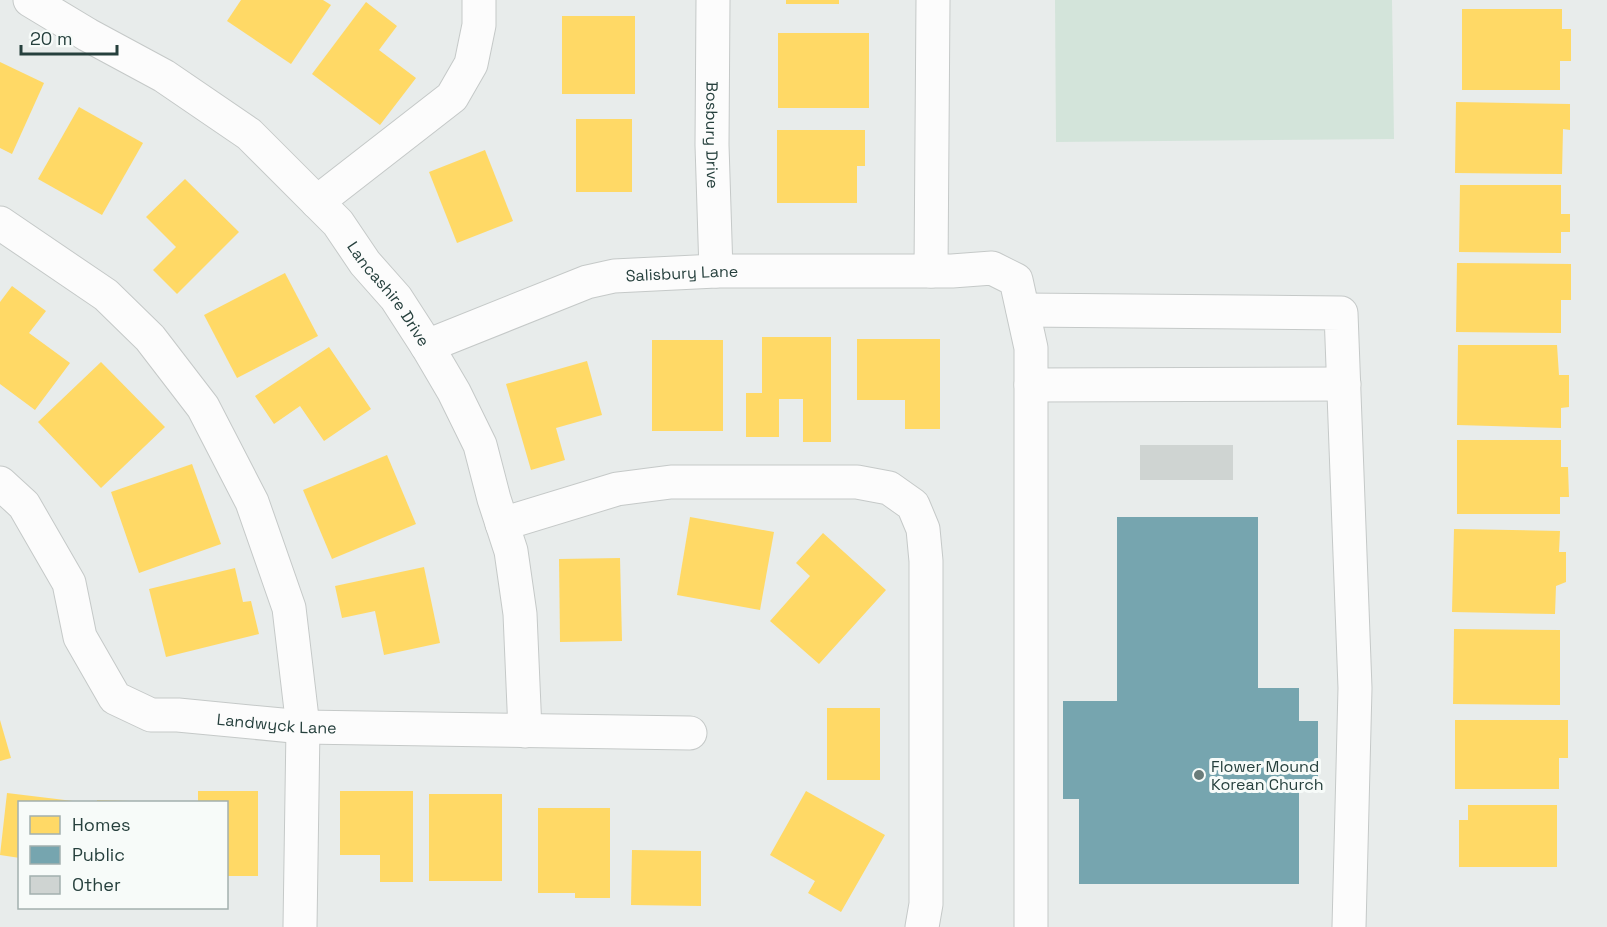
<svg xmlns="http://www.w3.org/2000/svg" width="1607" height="927" font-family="'Space Grotesk',sans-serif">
	<rect width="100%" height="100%" fill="#e8eceb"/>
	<path fill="#d3e4da" d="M 1055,0 L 1392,0 L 1394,139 L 1056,142 Z"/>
	<g fill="#ffd966">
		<path d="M 241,0 L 323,0 L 331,5 L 291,64 L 227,21 Z"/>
		<rect x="786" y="0" width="53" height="4"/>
		<path d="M 366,2 L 397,26 L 379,50 L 416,78 L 380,125 L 312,74 Z"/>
		<path d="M 1462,9 L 1562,9 L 1562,29 L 1571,29 L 1571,61 L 1560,61 L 1560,90 L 1462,90 Z"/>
		<rect x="562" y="16" width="73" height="78"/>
		<rect x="778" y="33" width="91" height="75"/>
		<path d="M 0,62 L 44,83 L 12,154 L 0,148 Z"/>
		<path d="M 1456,102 L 1570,104 L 1570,130 L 1563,129 L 1562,174 L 1455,173 Z"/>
		<path d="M 79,107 L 143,143 L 102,215 L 38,179 Z"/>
		<rect x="576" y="119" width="56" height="73"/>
		<path d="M 777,130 L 865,130 L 865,166 L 857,166 L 857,203 L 777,203 Z"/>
		<path d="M 485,150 L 513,221 L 457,243 L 429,172 Z"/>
		<path d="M 185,179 L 239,232 L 177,294 L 153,270 L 176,247 L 146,217 Z"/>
		<path d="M 1460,185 L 1561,185 L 1561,214 L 1570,214 L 1570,232 L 1561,232 L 1561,253 L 1459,252 Z"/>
		<path d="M 1457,263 L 1571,264 L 1571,300 L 1561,300 L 1561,333 L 1456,332 Z"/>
		<path d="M 285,273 L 318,336 L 237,378 L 204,315 Z"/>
		<path d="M 12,286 L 46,311 L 29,333 L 70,363 L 35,410 L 0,384 L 0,302 Z"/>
		<path d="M 762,337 L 831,337 L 831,442 L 803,442 L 803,399 L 779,399 L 779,437 L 746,437 L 746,393 L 762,393 Z"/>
		<path d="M 857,339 L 940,339 L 940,429 L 905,429 L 905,400 L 857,400 Z"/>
		<rect x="652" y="340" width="71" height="91"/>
		<path d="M 1458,345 L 1557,345 L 1559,375 L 1569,375 L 1569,407 L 1561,408 L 1561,428 L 1457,425 Z"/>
		<path d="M 329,347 L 371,409 L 324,441 L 300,406 L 274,424 L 255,396 Z"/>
		<path d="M 587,361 L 602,415 L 556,428 L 565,460 L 531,470 L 506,384 Z"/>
		<path d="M 101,362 L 165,427 L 101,488 L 38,422 Z"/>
		<path d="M 1457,440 L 1561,440 L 1561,467 L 1568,467 L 1569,497 L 1560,497 L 1560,514 L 1457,514 Z"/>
		<path d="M 387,455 L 416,524 L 332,559 L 303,490 Z"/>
		<path d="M 192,464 L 221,544 L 139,573 L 111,492 Z"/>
		<path d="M 690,517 L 774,532 L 760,610 L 677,595 Z"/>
		<path d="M 1454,529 L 1560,531 L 1559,552 L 1566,552 L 1566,582 L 1556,586 L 1555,614 L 1452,612 Z"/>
		<path d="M 823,533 L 886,590 L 819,664 L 770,621 L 810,576 L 796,563 Z"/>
		<path d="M 620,558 L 622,641 L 560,642 L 559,559 Z"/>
		<path d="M 424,567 L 440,643 L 384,655 L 375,611 L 342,618 L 335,586 Z"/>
		<path d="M 235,568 L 243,602 L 251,601 L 259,634 L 166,657 L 149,589 Z"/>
		<path d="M 1454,629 L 1560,630 L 1560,705 L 1453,704 Z"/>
		<rect x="827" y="708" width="53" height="72"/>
		<path d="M 0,720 L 11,758 L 0,761 Z"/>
		<path d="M 1455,720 L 1568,720 L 1568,758 L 1559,758 L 1559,789 L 1455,789 Z"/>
		<path d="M 198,791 L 258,791 L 258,876 L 226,876 L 226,802 L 198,802 Z"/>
		<path d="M 340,791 L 413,791 L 413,882 L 380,882 L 380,855 L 340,855 Z"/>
		<path d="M 806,791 L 885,835 L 841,912 L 808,893 L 815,881 L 770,855 Z"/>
		<path d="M 7,793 L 73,801 L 73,802 L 20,802 L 20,858 L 0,855 Z"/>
		<rect x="429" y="794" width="73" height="87"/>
		<path d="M 97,800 L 130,801 L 130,802 L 97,802 Z"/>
		<path d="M 1468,805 L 1557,805 L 1557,867 L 1459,867 L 1459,820 L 1468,820 Z"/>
		<path d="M 538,808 L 610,808 L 610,898 L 575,898 L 575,893 L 538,893 Z"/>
		<path d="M 632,850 L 701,851 L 701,906 L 631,905 Z"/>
	</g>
	<path fill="#76a5af" d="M 1117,517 L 1258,517 L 1258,688 L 1299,688 L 1299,721 L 1318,721 L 1318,781 L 1299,781 L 1299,884 L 1079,884 L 1079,799 L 1063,799 L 1063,701 L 1117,701 Z"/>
	<rect fill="#cfd4d2" x="1140" y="445" width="93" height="35"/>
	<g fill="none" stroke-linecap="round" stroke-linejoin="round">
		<g stroke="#c5c9c8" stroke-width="35">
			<g id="minor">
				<path id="s1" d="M 30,0 L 88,35 L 164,76 L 249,134 L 338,223 L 365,263 L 396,298 L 427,346 L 454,392 L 480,445 L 494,499 L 511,551 L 520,614 L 525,731"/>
				<path id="s2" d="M 713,0 L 712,145 L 716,271"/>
				<path d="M 317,202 L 452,97 L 471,64 L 479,25 L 479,0"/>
				<path d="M 0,223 L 106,295 L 150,338 L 203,407 L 252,502 L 289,608 L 303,727 L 300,927"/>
				<path d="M 931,271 L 933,0"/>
				<path d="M 1023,310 L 1341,313 L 1355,688 L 1349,927"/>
				<path id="s3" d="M 427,346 L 587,282 L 614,276 L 716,271 L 952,271 L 992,268 L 1016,280 L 1031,348 L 1031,927"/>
				<path d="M 1031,385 L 1344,384"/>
				<path id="s4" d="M 0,483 L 24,505 L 69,583 L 80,637 L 115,698 L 151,715 L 178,715 L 303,727 L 690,733"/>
				<path d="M 502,524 L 617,489 L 671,482 L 857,482 L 889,488 L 913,505 L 923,529 L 926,561 L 926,904 L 922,927"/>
			</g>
		</g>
		<use href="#minor" stroke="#fcfcfc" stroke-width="33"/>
	</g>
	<circle fill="#6a7c7a" stroke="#f7fbf9" stroke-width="2" cx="1199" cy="775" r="6"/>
	<g text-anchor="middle" stroke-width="6" stroke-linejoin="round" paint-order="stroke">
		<g font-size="16" fill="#26403d" stroke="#f7fbf9">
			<text dy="6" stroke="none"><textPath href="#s2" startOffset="135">Bosbury Drive</textPath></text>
			<text dy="6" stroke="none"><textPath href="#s3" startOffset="268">Salisbury Lane</textPath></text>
			<text dy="6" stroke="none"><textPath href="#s1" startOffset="470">Lancashire Drive</textPath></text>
			<text dy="6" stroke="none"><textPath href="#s4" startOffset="414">Landwyck Lane</textPath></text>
		</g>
		<g font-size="16" fill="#26403d" stroke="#f7fbf9" text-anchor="start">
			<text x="1211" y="772">Flower Mound<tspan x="1211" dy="18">Korean Church</tspan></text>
		</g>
	</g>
	<rect x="18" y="801" width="210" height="108" fill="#f7fbf9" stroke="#a3b0ae" stroke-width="1.5"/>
	<rect x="30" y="816" width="30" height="18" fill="#ffd966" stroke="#a3b0ae" stroke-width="1.5"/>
	<text x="72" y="831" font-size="18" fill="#26403d">Homes</text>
	<rect x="30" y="846" width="30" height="18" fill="#76a5af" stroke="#a3b0ae" stroke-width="1.5"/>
	<text x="72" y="861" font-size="18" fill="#26403d">Public</text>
	<rect x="30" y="876" width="30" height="18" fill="#cfd4d2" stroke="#a3b0ae" stroke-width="1.5"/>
	<text x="72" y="891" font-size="18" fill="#26403d">Other</text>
	<path d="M21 45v9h96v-9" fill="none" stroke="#26403d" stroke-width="3"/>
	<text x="30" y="45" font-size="18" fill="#26403d" stroke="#f7fbf9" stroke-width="4.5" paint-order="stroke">20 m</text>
</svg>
